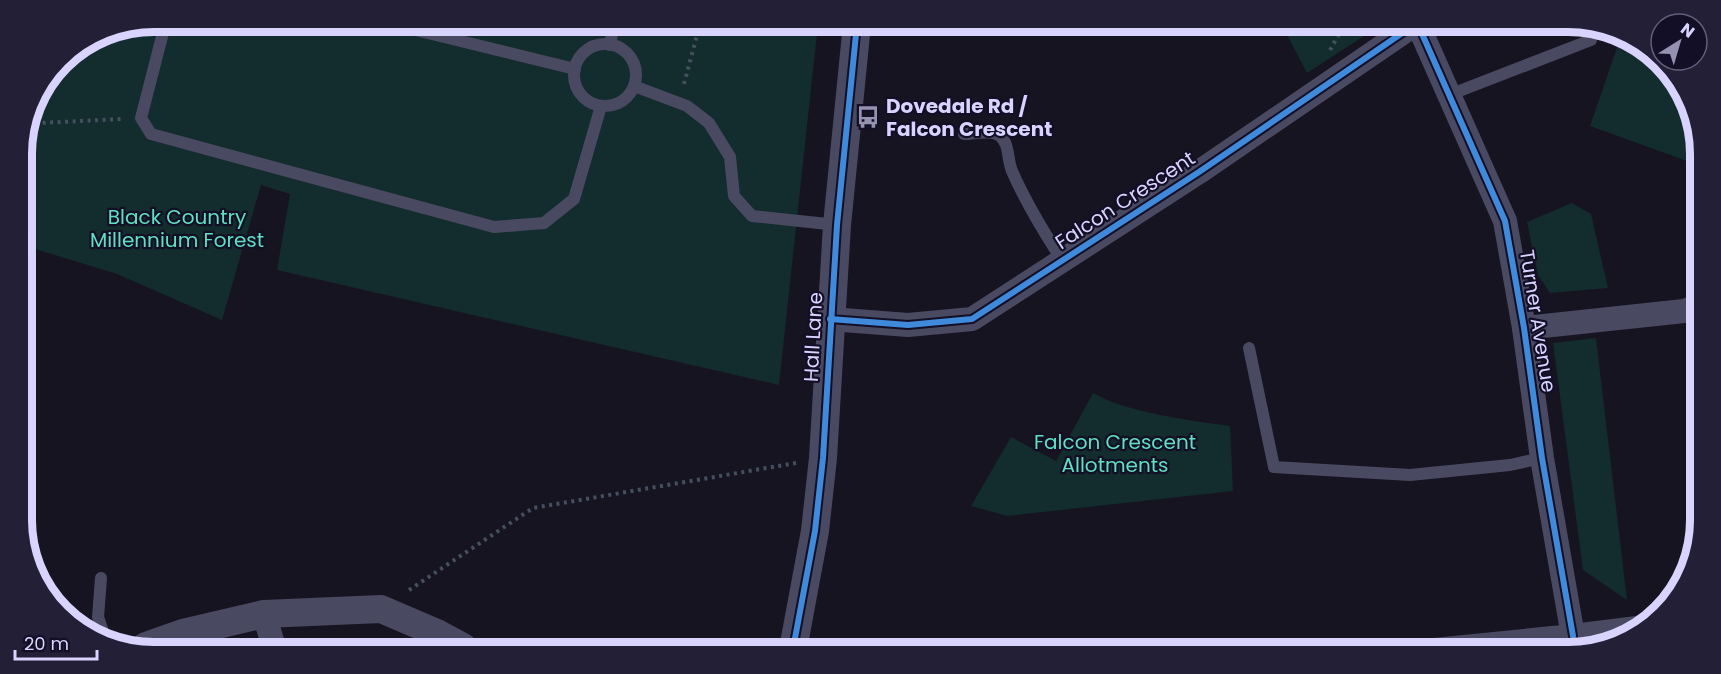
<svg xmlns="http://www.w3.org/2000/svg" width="1721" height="674" font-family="Poppins,sans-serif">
	<rect width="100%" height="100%" fill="#161421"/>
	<g fill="#132c2d">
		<path d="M 154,21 L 818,24 L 779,385 L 277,270 L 290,194 L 261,185 L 222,320 L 117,274 L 22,245 L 21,145 L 35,95 L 66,54 L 103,31 Z"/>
		<path d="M 1283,27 L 1378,27 L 1307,73 Z"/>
		<path d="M 1621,36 L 1672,73 L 1699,136 L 1698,165 L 1590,126 Z"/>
		<path d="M 1572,203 L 1591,214 L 1608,288 L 1550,293 L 1538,275 L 1527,222 Z"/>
		<path d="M 1596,338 L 1598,355 L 1627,600 L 1583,570 L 1553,343 Z"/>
		<path d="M 1093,393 C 1128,413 1189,420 1230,426 L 1233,491 L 1007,516 L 971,506 L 1011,437 L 1056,461 Z"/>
	</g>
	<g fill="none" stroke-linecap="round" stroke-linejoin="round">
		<g stroke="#44505f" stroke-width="4" stroke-dasharray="3 4.5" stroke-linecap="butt">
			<path d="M 1330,50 L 1343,27"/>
			<path d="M 684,84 L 700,24"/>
			<path d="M 28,120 L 40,123 L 122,119"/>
			<path d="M 409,590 L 533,508 L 796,463"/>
		</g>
		<g stroke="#4a4962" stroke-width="12">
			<path d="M 166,21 L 141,118 L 151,134 L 494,227 L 544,223 L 574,199 L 601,106"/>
			<path d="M 383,22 L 575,69"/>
			<circle cx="605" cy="75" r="31"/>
			<path d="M 610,45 L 614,23"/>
			<path d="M 634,86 L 687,106 L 709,123 L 730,157 L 734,196 L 752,216 L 837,225"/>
			<path d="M 1449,95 L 1591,40 L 1586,28"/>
			<path d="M 964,134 C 975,134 992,129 1000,136 C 1010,144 1007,160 1012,171 C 1026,203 1043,231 1062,260"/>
			<path d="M 1249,348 L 1274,467 L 1410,475 L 1510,465 L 1542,458"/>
			<path d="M 101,578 L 98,617 L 107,644"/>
		</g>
		<g stroke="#4a4962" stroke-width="24">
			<path d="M 1419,27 L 1505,221 L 1524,328 L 1542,458 L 1573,636"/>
			<path d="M 830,319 L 908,325 L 972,319 L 1199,172 L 1411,27"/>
			<path d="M 1524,328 L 1684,311 L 1696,307"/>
			<path d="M 264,614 L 274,647"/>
			<path d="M 1414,652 L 1573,636 L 1645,627"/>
		</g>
		<g stroke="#4a4962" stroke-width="28">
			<path d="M 146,646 L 183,633 L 264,614 L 381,609 L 437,633 L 463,647"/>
			<path d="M 793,649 L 815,531 L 823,458 L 837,225 L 857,24"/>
		</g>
		<g stroke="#130f26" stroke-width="10">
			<g id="cycleway">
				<path d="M 1419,27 L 1505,221 L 1524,328 L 1542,458 L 1573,636"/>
				<path d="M 830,319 L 908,325 L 972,319 L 1199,172 L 1411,27"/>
				<path d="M 793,649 L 815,531 L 823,458 L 837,225 L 857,24"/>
			</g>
		</g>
		<use href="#cycleway" stroke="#408adc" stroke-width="6"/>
	</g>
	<defs>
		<g id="bus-bare" transform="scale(1.8)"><path d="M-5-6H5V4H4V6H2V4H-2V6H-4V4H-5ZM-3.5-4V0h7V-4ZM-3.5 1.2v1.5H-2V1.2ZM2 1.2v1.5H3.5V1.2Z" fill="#9591b1" stroke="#130f26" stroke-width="2.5" paint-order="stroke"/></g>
	</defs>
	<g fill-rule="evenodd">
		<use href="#bus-bare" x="868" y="117"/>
	</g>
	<g text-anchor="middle" stroke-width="4.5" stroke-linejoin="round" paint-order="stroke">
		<g font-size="20" font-weight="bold" fill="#d9d4ff" stroke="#130f26" text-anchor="start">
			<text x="886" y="113">Dovedale Rd /<tspan x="886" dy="23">Falcon Crescent</tspan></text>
		</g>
		<g font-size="20" fill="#d9d4ff" stroke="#130f26">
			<text transform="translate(1125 200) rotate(-33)" y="7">Falcon Crescent</text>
			<text transform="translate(1538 321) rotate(81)" y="7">Turner Avenue</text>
			<text transform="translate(813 337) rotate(-87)" y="7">Hall Lane</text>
		</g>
		<g font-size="20" fill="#5fe0c0" stroke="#130f26">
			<text x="177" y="224">Black Country<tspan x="177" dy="23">Millennium Forest</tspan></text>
			<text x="1115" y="449">Falcon Crescent<tspan x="1115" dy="23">Allotments</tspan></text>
		</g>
	</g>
	<path d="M0 0H1721V674H0ZM154 32H1568A122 122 0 0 1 1690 154V520A122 122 0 0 1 1568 642H154A122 122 0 0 1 32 520V154A122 122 0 0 1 154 32Z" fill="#231f37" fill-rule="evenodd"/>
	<path fill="none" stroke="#d9d4ff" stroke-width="8" d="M154 32H1568A122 122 0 0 1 1690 154V520A122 122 0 0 1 1568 642H154A122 122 0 0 1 32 520V154A122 122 0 0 1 154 32Z"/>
	<g transform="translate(1679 42) rotate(37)"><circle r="28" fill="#130f26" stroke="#625e7d" stroke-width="1.5"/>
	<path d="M0-4.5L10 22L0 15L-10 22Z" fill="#9591b1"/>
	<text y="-9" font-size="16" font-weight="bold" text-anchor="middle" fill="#d9d4ff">N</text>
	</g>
	<path d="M15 650v9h82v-9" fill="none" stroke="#d9d4ff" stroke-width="3"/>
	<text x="24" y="650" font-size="18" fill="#d9d4ff" stroke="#130f26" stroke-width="4.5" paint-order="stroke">20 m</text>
</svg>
